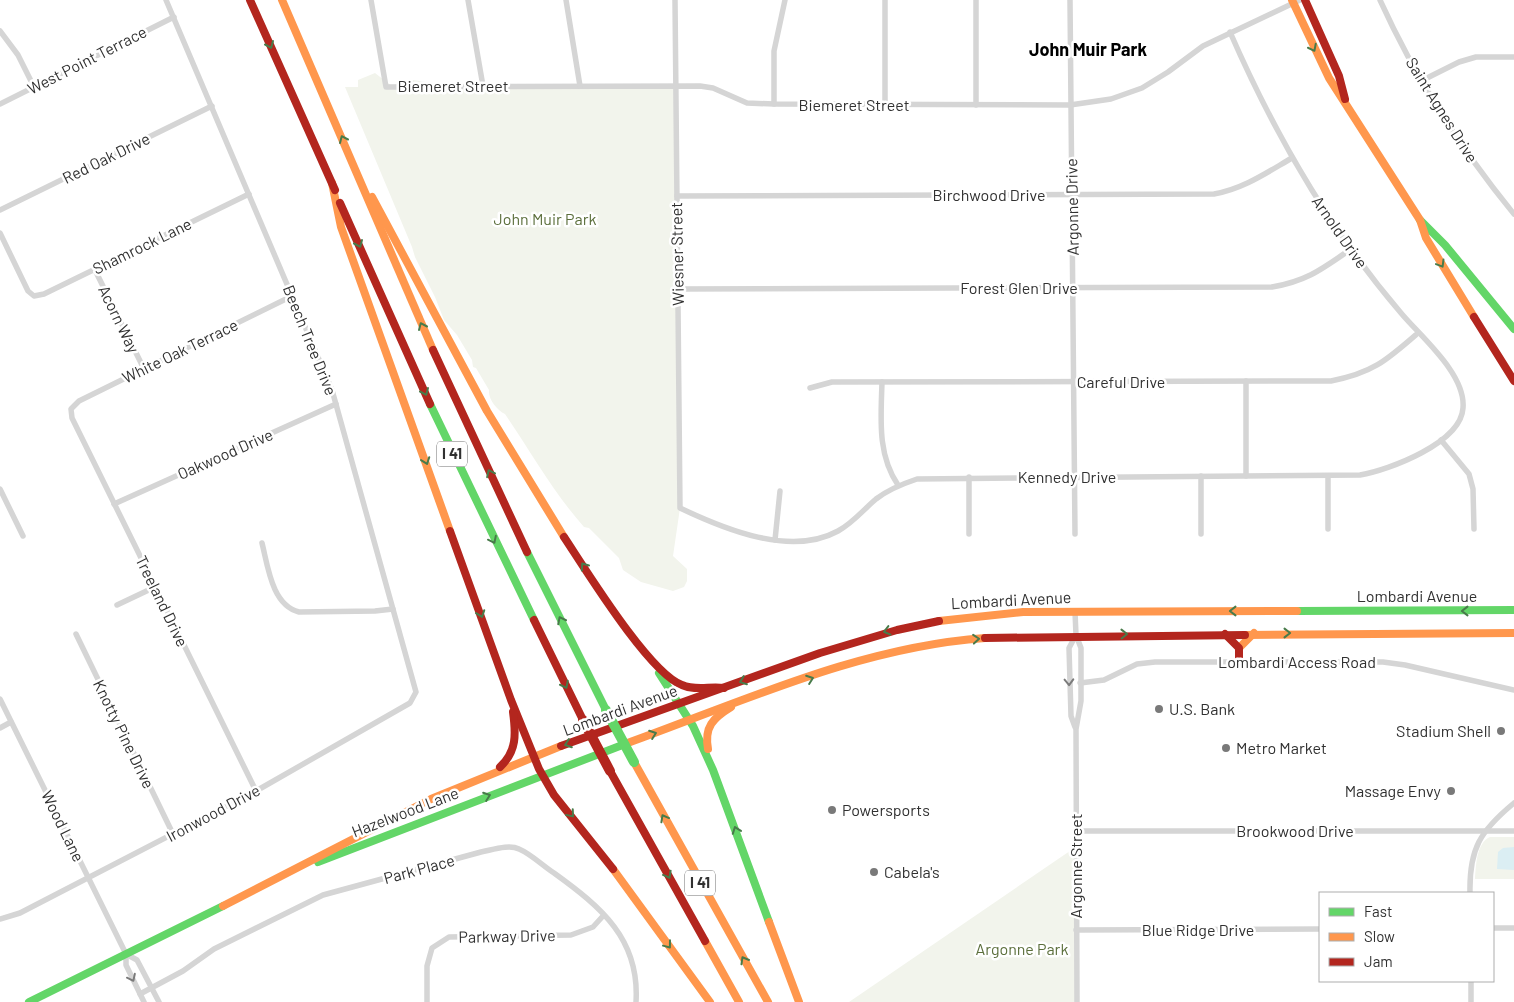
<svg xmlns="http://www.w3.org/2000/svg" width="1514" height="1002" font-family="Barlow,sans-serif">
	<rect width="100%" height="100%" fill="#fff"/>
	<g fill="#f2f4ec">
		<path d="M 375,73 L 393,87 L 407,86 L 413,80 L 440,84 L 675,86 L 680,508 L 673,556 L 687,569 L 687,581 L 684,587 L 673,591 L 641,582 L 623,570 L 619,558 L 589,528 L 584,527 C 553,492 531,452 505,414 C 497,410 488,399 489,390 L 476,368 L 473,367 L 472,360 L 457,335 L 444,320 L 435,297 L 415,257 L 412,247 L 345,87 L 358,87 L 358,80 Z"/>
		<path d="M 1490,837 L 1514,837 L 1514,879 L 1475,879 C 1476,867 1476,843 1490,837 Z"/>
		<path d="M 1076,847 L 1075,1002 L 849,1002 L 1064,855 Z"/>
	</g>
	<path fill="#dbeef3" d="M 1514,847 L 1514,870 L 1497,869 L 1498,852 L 1503,848 Z"/>
	<g fill="none" stroke-linecap="round" stroke-linejoin="round">
		<g stroke="#d5d5d5" stroke-width="5.5">
			<path d="M 371,0 L 386,87 L 700,86 L 713,88 L 747,103 L 774,104 L 1070,105 L 1111,99 L 1142,88 L 1168,72 L 1203,46 L 1300,0"/>
			<path d="M 468,0 L 483,86"/>
			<path d="M 566,0 L 580,86"/>
			<path d="M 675,0 L 680,508 C 724,529 791,557 838,531 C 853,523 863,510 876,499 C 889,489 902,484 917,479 L 1360,475 C 1389,470 1461,443 1463,408 C 1466,374 1421,337 1401,313 C 1329,229 1274,133 1230,32"/>
			<path d="M 885,0 L 885,105"/>
			<path d="M 976,0 L 976,105"/>
			<path d="M 1070,0 L 1075,534"/>
			<path d="M 1380,0 C 1415,77 1460,148 1514,214"/>
			<path d="M 0,31 L 18,55 L 34,87"/>
			<path d="M 1421,81 L 1459,62 L 1476,57 L 1514,57"/>
			<path d="M 0,104 L 174,17"/>
			<path d="M 774,104 L 774,51 L 785,0"/>
			<path d="M 677,196 L 1214,194 C 1243,189 1266,173 1292,158"/>
			<path d="M 0,210 L 212,106"/>
			<path d="M 0,233 L 28,291 L 34,296 L 44,294 L 249,194"/>
			<path d="M 95,270 L 144,369"/>
			<path d="M 678,289 L 1272,287 C 1307,281 1322,269 1351,249"/>
			<path d="M 1246,381 L 1246,476"/>
			<path d="M 882,382 C 881,418 877,454 898,485"/>
			<path d="M 810,388 L 832,382 L 1331,381 C 1373,373 1387,360 1418,333"/>
			<path d="M 1441,440 L 1469,474 L 1473,489 L 1474,529"/>
			<path d="M 1201,476 L 1201,534"/>
			<path d="M 1328,476 L 1328,529"/>
			<path d="M 969,477 L 969,534"/>
			<path d="M 0,489 L 23,536"/>
			<path d="M 114,504 L 336,404"/>
			<path d="M 775,540 L 780,491"/>
			<path d="M 262,543 C 268,567 272,605 299,612 L 375,611 L 393,609"/>
			<path d="M 117,605 L 155,587"/>
			<path d="M 1075,612 L 1076,635 L 1081,648 L 1081,701 L 1076,729 L 1077,1002"/>
			<path d="M 76,634 L 173,834"/>
			<path d="M 1080,683 L 1104,680 L 1137,664 L 1155,662 L 1383,662 L 1405,665 L 1514,690"/>
			<path d="M 0,699 L 126,954 L 126,965 L 144,1002"/>
			<path d="M 1075,727 L 1071,716 L 1069,648 L 1076,635"/>
			<path d="M 0,728 L 11,722"/>
			<path d="M 256,791 L 72,418 L 71,409 L 79,401 L 292,296"/>
			<path d="M 1076,831 L 1514,831"/>
			<path d="M 1470,893 C 1469,849 1480,831 1514,803"/>
			<path d="M 0,919 L 20,913 L 256,791 L 410,703 L 416,692 L 332,390 L 166,0"/>
			<path d="M 1493,928 L 1514,928"/>
			<path d="M 1076,930 L 1320,929"/>
			<path d="M 126,954 L 137,960 L 159,1002"/>
			<path d="M 1471,981 L 1471,1002"/>
			<path d="M 140,994 L 183,971 L 214,949 L 323,895 L 481,852 C 492,850 509,844 519,849 C 531,854 543,866 554,873 C 601,907 640,939 636,1002"/>
			<path d="M 427,1002 L 427,966 L 432,948 L 449,937 L 571,935 L 593,927 L 603,916"/>
		</g>
		<g stroke="#63d668" stroke-width="8">
			<path d="M 1420,220 L 1445,245 L 1514,329"/>
			<path d="M 430,404 L 534,620"/>
			<path d="M 527,552 L 606,710"/>
			<path d="M 1297,611 L 1514,610"/>
			<path d="M 659,673 L 693,726 L 713,770 L 769,922"/>
			<path d="M 318,862 L 625,744"/>
			<path d="M 29,1002 L 223,906"/>
		</g>
		<g stroke="#ff974d" stroke-width="8">
			<path d="M 282,0 L 433,350"/>
			<path d="M 1292,0 L 1329,78 L 1420,220 L 1426,238 L 1474,317"/>
			<path d="M 332,183 L 341,227 L 450,531"/>
			<path d="M 372,197 L 487,411 L 564,537"/>
			<path d="M 939,621 L 1023,612 L 1297,611"/>
			<path d="M 1245,635 L 1514,633"/>
			<path d="M 1239,648 L 1254,633"/>
			<path d="M 625,744 C 742,702 859,647 985,638"/>
			<path d="M 708,749 C 704,727 713,718 731,707"/>
			<path d="M 634,762 L 768,1002"/>
			<path d="M 613,869 L 710,1002"/>
			<path d="M 223,906 L 431,799 L 561,746"/>
			<path d="M 769,922 L 799,1002"/>
			<path d="M 705,941 L 739,1002"/>
		</g>
		<g stroke="#b3261e" stroke-width="8">
			<path d="M 250,0 L 335,190"/>
			<path d="M 1305,0 L 1339,76 L 1345,99"/>
			<path d="M 340,203 L 430,404"/>
			<path d="M 1474,317 L 1514,381"/>
			<path d="M 433,350 L 527,552"/>
			<path d="M 450,531 L 511,700 L 539,769 L 554,795 L 613,869"/>
			<path d="M 564,537 C 586,570 649,673 682,685 C 695,691 710,686 724,688"/>
			<path d="M 534,620 L 583,720"/>
			<path d="M 1225,634 L 1239,648 L 1239,661"/>
			<path d="M 985,638 L 1245,635"/>
			<path d="M 561,746 L 820,653 L 897,630 L 939,621"/>
			<path d="M 500,767 C 517,751 516,734 513,712"/>
			<path d="M 610,771 L 705,941"/>
		</g>
		<path stroke="#63d668" stroke-width="10" d="M 606,710 L 634,762"/>
		<path stroke="#b3261e" stroke-width="10" d="M 583,720 L 610,771"/>
	</g>
	<defs><path id="oneway-chevron" d="M-2-3.5L2.5 0L-2 3.5" fill="none" stroke-width="1.6" stroke-linecap="round" stroke-linejoin="round" transform="scale(1.25)"/></defs>
	<g stroke="#487b4a">
		<use href="#oneway-chevron" transform="translate(270 45) rotate(66)"/>
		<use href="#oneway-chevron" transform="translate(1313 48) rotate(63)"/>
		<use href="#oneway-chevron" transform="translate(343 139) rotate(-114)"/>
		<use href="#oneway-chevron" transform="translate(359 244) rotate(66)"/>
		<use href="#oneway-chevron" transform="translate(1441 264) rotate(59)"/>
		<use href="#oneway-chevron" transform="translate(422 326) rotate(-114)"/>
		<use href="#oneway-chevron" transform="translate(425 392) rotate(66)"/>
		<use href="#oneway-chevron" transform="translate(426 461) rotate(70)"/>
		<use href="#oneway-chevron" transform="translate(490 473) rotate(-116)"/>
		<use href="#oneway-chevron" transform="translate(493 540) rotate(64)"/>
		<use href="#oneway-chevron" transform="translate(584 566) rotate(-125)"/>
		<use href="#oneway-chevron" transform="translate(1233 611) rotate(180)"/>
		<use href="#oneway-chevron" transform="translate(1465 611) rotate(180)"/>
		<use href="#oneway-chevron" transform="translate(481 614) rotate(70)"/>
		<use href="#oneway-chevron" transform="translate(561 620) rotate(-117)"/>
		<use href="#oneway-chevron" transform="translate(887 631) rotate(166)"/>
		<use href="#oneway-chevron" transform="translate(1287 633)"/>
		<use href="#oneway-chevron" transform="translate(1124 634) rotate(-1)"/>
		<use href="#oneway-chevron" transform="translate(976 639) rotate(-5)"/>
		<use href="#oneway-chevron" transform="translate(810 679) rotate(-20)"/>
		<use href="#oneway-chevron" transform="translate(743 681) rotate(159)"/>
		<use href="#oneway-chevron" transform="translate(565 685) rotate(63)"/>
		<use href="#oneway-chevron" transform="translate(653 734) rotate(-20)"/>
		<use href="#oneway-chevron" transform="translate(568 744) rotate(160)"/>
		<use href="#oneway-chevron" transform="translate(487 796) rotate(-20)"/>
		<use href="#oneway-chevron" transform="translate(571 814) rotate(50)"/>
		<use href="#oneway-chevron" transform="translate(664 818) rotate(-119)"/>
		<use href="#oneway-chevron" transform="translate(736 830) rotate(-110)"/>
		<use href="#oneway-chevron" transform="translate(668 875) rotate(61)"/>
		<use href="#oneway-chevron" transform="translate(668 945) rotate(53)"/>
		<use href="#oneway-chevron" transform="translate(744 960) rotate(-120)"/>
	</g>
	<g stroke="#7b7b7b">
		<use href="#oneway-chevron" transform="translate(1069 682) rotate(88)"/>
		<use href="#oneway-chevron" transform="translate(132 978) rotate(64)"/>
	</g>
	<g fill="#797979" stroke="#fff" stroke-width="2">
		<circle cx="1159" cy="709" r="5"/>
		<circle cx="1501" cy="731" r="5"/>
		<circle cx="1226" cy="748" r="5"/>
		<circle cx="1451" cy="791" r="5"/>
		<circle cx="832" cy="810" r="5"/>
		<circle cx="874" cy="872" r="5"/>
	</g>
	<g text-anchor="middle" stroke-width="5" stroke-linejoin="round" paint-order="stroke">
		<g fill="#fff" stroke="#6f6f6f" stroke-width="1">
			<rect x="437" y="441.5" width="30" height="25" rx="4"/>
			<rect x="685" y="870.5" width="30" height="25" rx="4"/>
		</g>
		<g font-size="15" font-weight="bold" fill="#313131">
			<text x="452" y="459">I 41</text>
			<text x="700" y="888">I 41</text>
		</g>
		<g font-size="16" fill="#313131" stroke="#fff">
			<text transform="translate(87 60) rotate(-27)" y="6">West Point Terrace</text>
			<text x="453" y="92">Biemeret Street</text>
			<text x="854" y="111">Biemeret Street</text>
			<text transform="translate(1442 110) rotate(58)" y="6">Saint Agnes Drive</text>
			<text transform="translate(106 158) rotate(-26)" y="6">Red Oak Drive</text>
			<text x="989" y="201">Birchwood Drive</text>
			<text transform="translate(1072 207) rotate(-91)" y="6">Argonne Drive</text>
			<text transform="translate(1340 232) rotate(55)" y="6">Arnold Drive</text>
			<text transform="translate(142 246) rotate(-26)" y="6">Shamrock Lane</text>
			<text transform="translate(677 254) rotate(-91)" y="6">Wiesner Street</text>
			<text x="1019" y="294">Forest Glen Drive</text>
			<text transform="translate(119 319) rotate(64)" y="6">Acorn Way</text>
			<text transform="translate(310 340) rotate(68)" y="6">Beech Tree Drive</text>
			<text transform="translate(180 351) rotate(-26)" y="6">White Oak Terrace</text>
			<text x="1121" y="388">Careful Drive</text>
			<text transform="translate(225 454) rotate(-24)" y="6">Oakwood Drive</text>
			<text x="1067" y="483">Kennedy Drive</text>
			<text x="1417" y="602">Lombardi Avenue</text>
			<text transform="translate(1011 600) rotate(-3)" y="6">Lombardi Avenue</text>
			<text transform="translate(162 601) rotate(64)" y="6">Treeland Drive</text>
			<text x="1297" y="668">Lombardi Access Road</text>
			<text transform="translate(620 710) rotate(-20)" y="6">Lombardi Avenue</text>
			<text transform="translate(124 734) rotate(64)" y="6">Knotty Pine Drive</text>
			<text transform="translate(405 812) rotate(-21)" y="6">Hazelwood Lane</text>
			<text transform="translate(213 813) rotate(-28)" y="6">Ironwood Drive</text>
			<text transform="translate(63 826) rotate(64)" y="6">Wood Lane</text>
			<text x="1295" y="837">Brookwood Drive</text>
			<text transform="translate(1076 866) rotate(-90)" y="6">Argonne Street</text>
			<text transform="translate(419 869) rotate(-15)" y="6">Park Place</text>
			<text x="1198" y="936">Blue Ridge Drive</text>
			<text transform="translate(507 936) rotate(-1)" y="6">Parkway Drive</text>
		</g>
		<g font-size="16" fill="#5c6f3c" stroke="#fff">
			<text x="545" y="225">John Muir Park</text>
			<text x="1022" y="955">Argonne Park</text>
		</g>
		<g font-size="16" fill="#313131" stroke="#fff" text-anchor="start">
			<text x="1169" y="715">U.S. Bank</text>
			<text x="1491" y="737" text-anchor="end">Stadium Shell</text>
			<text x="1236" y="754">Metro Market</text>
			<text x="1441" y="797" text-anchor="end">Massage Envy</text>
			<text x="842" y="816">Powersports</text>
			<text x="884" y="878">Cabela's</text>
		</g>
		<g font-size="18" font-weight="bold" fill="#000" stroke="#fff">
			<text x="1088" y="56">John Muir Park</text>
		</g>
	</g>
	<rect x="1319" y="892" width="175" height="90" fill="#ffffff" stroke="#adadad"/>
	<rect x="1329" y="908" width="25" height="8" fill="#63d668" stroke="#adadad"/>
	<text x="1364" y="917" font-size="15" fill="#313131">Fast</text>
	<rect x="1329" y="933" width="25" height="8" fill="#ff974d" stroke="#adadad"/>
	<text x="1364" y="942" font-size="15" fill="#313131">Slow</text>
	<rect x="1329" y="958" width="25" height="8" fill="#b3261e" stroke="#adadad"/>
	<text x="1364" y="967" font-size="15" fill="#313131">Jam</text>
</svg>
